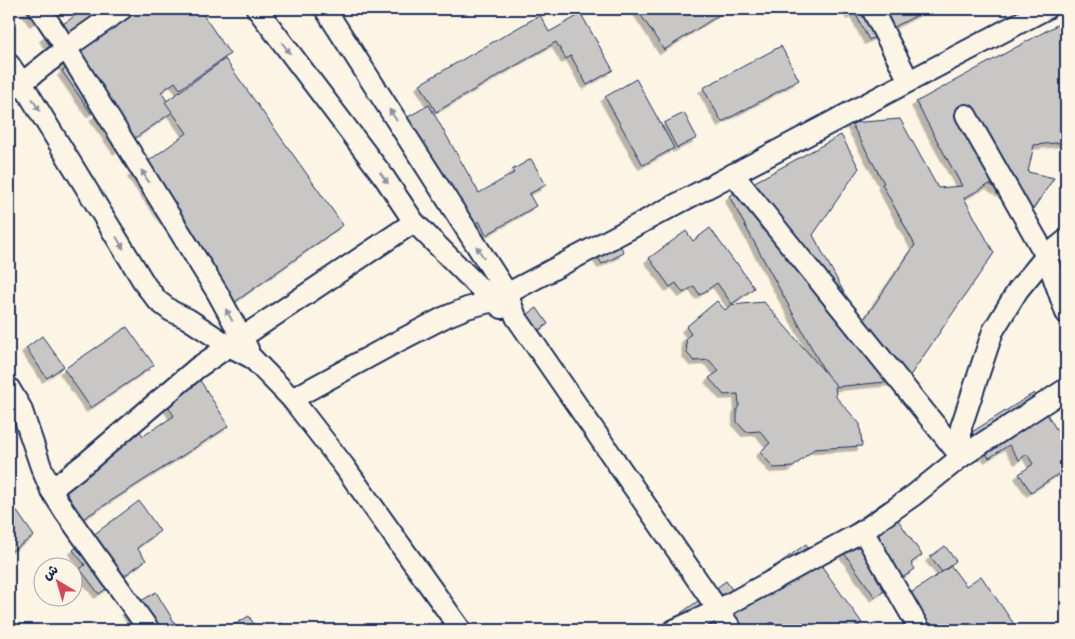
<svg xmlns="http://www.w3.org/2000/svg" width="1075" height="639" font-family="Dekko,'Playpen Sans Arabic',sans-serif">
	<defs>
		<filter id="shadow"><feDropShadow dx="-4.5" dy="4.5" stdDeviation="0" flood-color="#0004"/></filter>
	</defs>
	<rect width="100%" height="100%" fill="#fcf5e5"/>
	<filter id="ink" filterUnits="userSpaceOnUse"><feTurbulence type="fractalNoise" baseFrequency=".02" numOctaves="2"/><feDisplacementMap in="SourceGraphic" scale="10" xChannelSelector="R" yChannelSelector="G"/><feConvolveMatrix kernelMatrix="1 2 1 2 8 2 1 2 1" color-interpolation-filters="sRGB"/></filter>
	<g filter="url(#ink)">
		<g fill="#c8c7c6" stroke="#1b2f5e" filter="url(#shadow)">
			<path d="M 25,9 L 53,9 L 34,22 Z"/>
			<path d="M 85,9 L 199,9 L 230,54 L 180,89 L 175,82 L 161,92 L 174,111 L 118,150 L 94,116 L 106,108 L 103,105 L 91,113 L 62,71 L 66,69 L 44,37 Z"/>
			<path d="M 637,9 L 719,9 L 722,13 L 664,50 Z"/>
			<path d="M 848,9 L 929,9 L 869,40 L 855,13 L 851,15 Z"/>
			<path d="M 581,14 L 613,70 L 587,85 L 571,56 L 566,59 L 556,42 L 436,112 L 420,84 L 540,15 L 549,32 Z"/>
			<path d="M 1066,20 L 1066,142 L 1034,145 L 1028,172 L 1054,178 L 1031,212 L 990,184 L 964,198 L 994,253 L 907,380 L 833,387 L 729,196 L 841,135 L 859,168 L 813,235 L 861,324 L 915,245 L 882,184 L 884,183 L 851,123 L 900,119 L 938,188 L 962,186 L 916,102 Z"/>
			<path d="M 781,46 L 799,80 L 722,122 L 703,88 Z"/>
			<path d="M 225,59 L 343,225 L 228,307 L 132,173 L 187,133 L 165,102 Z"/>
			<path d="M 636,79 L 674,148 L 643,165 L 605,97 Z"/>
			<path d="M 429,105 L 479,193 L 514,173 L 512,170 L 531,159 L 546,185 L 529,194 L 536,206 L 486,235 L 479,221 L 461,231 L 399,122 Z"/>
			<path d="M 684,113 L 697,138 L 677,148 L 664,123 Z"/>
			<path d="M 710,228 L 735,263 L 736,262 L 754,288 L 732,304 L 717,283 L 700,295 L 694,286 L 683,293 L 676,283 L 670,287 L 649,258 L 686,231 L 693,241 Z"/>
			<path d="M 619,243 L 624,253 L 602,264 L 596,254 Z"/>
			<path d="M 717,301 L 725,310 L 731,305 L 764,302 L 835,384 L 836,397 L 860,424 L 862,446 L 814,449 L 793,467 L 774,468 L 760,452 L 770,443 L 760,431 L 746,432 L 737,422 L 737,409 L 739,406 L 738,394 L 724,395 L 709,378 L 719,371 L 709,360 L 694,361 L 687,353 L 686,338 L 691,334 L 686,327 Z"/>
			<path d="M 537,308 L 548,324 L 530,336 L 519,320 Z"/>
			<path d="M 127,327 L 154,365 L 91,408 L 64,369 Z"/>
			<path d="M 42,336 L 64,366 L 47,378 L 26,348 Z"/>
			<path d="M 196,374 L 229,426 L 70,527 L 46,489 L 83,466 L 76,456 L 99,442 L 97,438 L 145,408 L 138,428 L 143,436 L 174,416 L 162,396 Z"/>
			<path d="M 1034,393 L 1066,445 L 1066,469 L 1031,492 L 1019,474 L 1033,464 L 1027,454 L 1019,460 L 1009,445 L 989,458 L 972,432 Z"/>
			<path d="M 9,500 L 34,536 L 9,553 Z"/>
			<path d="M 139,501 L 160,531 L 137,548 L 146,560 L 99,594 L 80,569 L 85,565 L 73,550 Z"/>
			<path d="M 885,501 L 922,555 L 911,563 L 915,569 L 875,597 L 833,537 Z"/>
			<path d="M 806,544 L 862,623 L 852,630 L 778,630 L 772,622 L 760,630 L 694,630 L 681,613 L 726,581 L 738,598 L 753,582 Z"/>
			<path d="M 945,546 L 956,561 L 942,572 L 930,557 Z"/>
			<path d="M 951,566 L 966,586 L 981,576 L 1018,630 L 931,630 L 908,595 Z"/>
			<path d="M 156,592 L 179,630 L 138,630 L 126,610 Z"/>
			<path d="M 249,616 L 257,630 L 225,630 Z"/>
			<path d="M 281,623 L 285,630 L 268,630 Z"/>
		</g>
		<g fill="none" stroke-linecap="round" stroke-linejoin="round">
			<g stroke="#1b2f5e" stroke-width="24">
				<g id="street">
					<path d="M 40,9 L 66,48 L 217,292 L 248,349"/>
					<path d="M 257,9 L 384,177 L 414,222 L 493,301 L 502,308"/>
					<path d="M 325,9 L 507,293 L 516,317 L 732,630"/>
					<path d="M 872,9 L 909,81"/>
					<path d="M 9,64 L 22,83 L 146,286 L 158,301 L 171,311 L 188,319 L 229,346 L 252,358 L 292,399 L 344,466 L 461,630"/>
					<path d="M 9,91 L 22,83 L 66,48 L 122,9"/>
					<path d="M 966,115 L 1046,256 L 1066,313"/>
					<path d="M 733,174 L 961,457"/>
					<path d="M 9,388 L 21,408 L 41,467 L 51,490 L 65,512 L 149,630"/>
					<path d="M 292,399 L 391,345 L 445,317 L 467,308 L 493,301 L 1046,9"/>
					<path d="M 961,457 L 961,427 L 993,331 L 1018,290 L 1046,256 L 1066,240"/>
					<path d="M 51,490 L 88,461 L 197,368 L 229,346 L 414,222"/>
					<path d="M 863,531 L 920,630"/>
					<path d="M 674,630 L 718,610 L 863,531 L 914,495 L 961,457 L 1066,389"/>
				</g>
			</g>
			<use href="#street" stroke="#fcf5e5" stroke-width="20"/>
		</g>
		<defs><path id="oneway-solid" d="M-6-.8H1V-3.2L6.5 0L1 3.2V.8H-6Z" transform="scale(1.25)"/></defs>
		<g fill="#8c92a2">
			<use href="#oneway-solid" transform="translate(286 48) rotate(53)"/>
			<use href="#oneway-solid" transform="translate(36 105) rotate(59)"/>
			<use href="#oneway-solid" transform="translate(393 115) rotate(-123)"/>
			<use href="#oneway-solid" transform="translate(145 176) rotate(-122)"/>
			<use href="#oneway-solid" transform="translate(384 178) rotate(54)"/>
			<use href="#oneway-solid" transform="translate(120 243) rotate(59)"/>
			<use href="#oneway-solid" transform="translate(480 252) rotate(-123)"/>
			<use href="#oneway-solid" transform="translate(229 315) rotate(-119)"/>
		</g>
	</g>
	<rect width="1075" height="639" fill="none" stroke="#fcf5e5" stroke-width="30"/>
	<rect x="15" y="15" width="1045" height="609" fill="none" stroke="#1b2f5e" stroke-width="2" filter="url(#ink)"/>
	<g transform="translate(58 582) rotate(322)"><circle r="24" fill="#fcf5e5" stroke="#a2a6af"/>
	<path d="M0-4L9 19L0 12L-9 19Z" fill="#d1495b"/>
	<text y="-8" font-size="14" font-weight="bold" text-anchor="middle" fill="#1b2f5e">ش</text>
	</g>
</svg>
